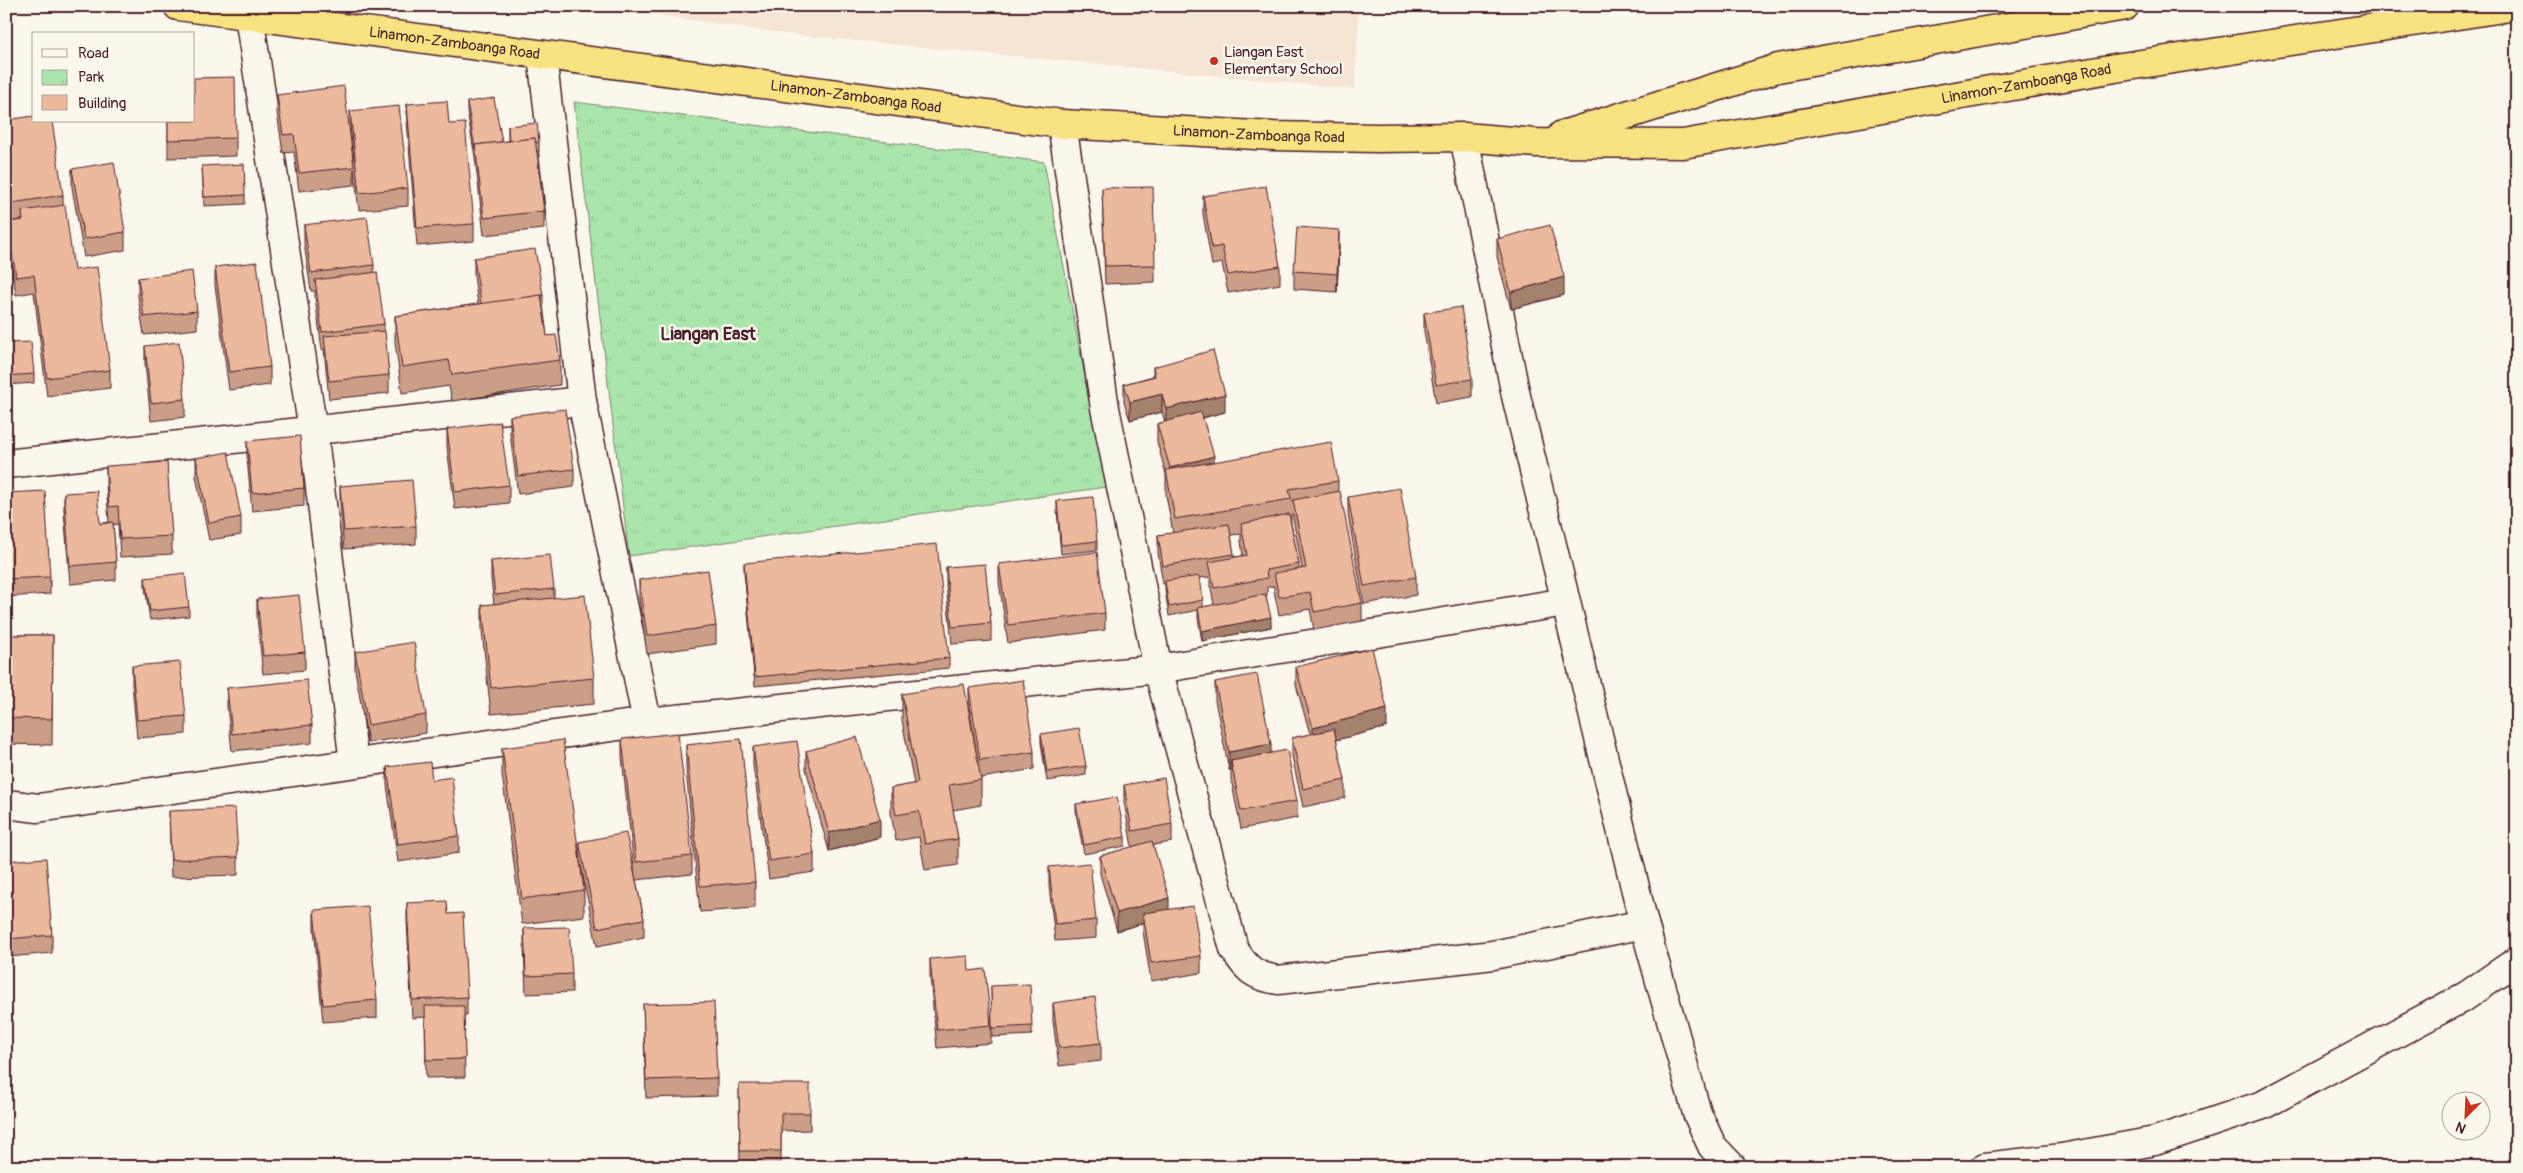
<svg xmlns="http://www.w3.org/2000/svg" width="2523" height="1173" font-family="Pangolin,sans-serif">
	<defs>
		<pattern id="park-tufts" width="24" height="20" patternUnits="userSpaceOnUse" patternTransform="scale(1.25)"><rect width="24" height="20" fill="#aae6ac"/><path d="M3 7l-1-3M5 7V3M7 7l1-3M15 17l-1-3M17 17v-4M19 17l1-3" fill="none" stroke="#94c594"/></pattern>
	</defs>
	<rect width="100%" height="100%" fill="#fbf7ec"/>
	<filter id="ink" filterUnits="userSpaceOnUse"><feTurbulence type="fractalNoise" baseFrequency=".02" numOctaves="2"/><feDisplacementMap in="SourceGraphic" scale="10" xChannelSelector="R" yChannelSelector="G"/><feConvolveMatrix kernelMatrix="1 2 1 2 8 2 1 2 1" color-interpolation-filters="sRGB"/></filter>
	<g filter="url(#ink)">
		<path fill="#f6e4d4" d="M 596,6 L 1359,6 L 1355,89 L 787,34 Z"/>
		<path fill="url(#park-tufts)" stroke="#7a826c" d="M 574,102 L 1044,162 L 1106,487 L 629,556 Z"/>
		<g fill="none" stroke-linecap="round" stroke-linejoin="round">
			<g stroke="#4a1f2b" stroke-width="31">
				<g id="street">
					<path d="M 249,16 L 313,431 L 354,763"/>
					<path d="M 542,55 L 582,401 L 647,722"/>
					<path d="M 1062,124 L 1105,408 L 1158,669 L 1234,949 C 1247,970 1254,976 1278,980 L 1493,955 L 1644,924"/>
					<path d="M 1464,137 L 1516,396 L 1644,924 L 1697,1113 L 1712,1146 L 1732,1167"/>
					<path d="M 6,464 L 582,401"/>
					<path d="M 6,804 L 38,808 L 647,722 L 1158,669 L 1566,602"/>
					<path d="M 1985,1167 L 2062,1158 L 2155,1141 L 2263,1105 L 2466,996 L 2517,961"/>
				</g>
			</g>
			<g stroke="#4a1f2b" stroke-width="31">
				<g id="highway">
					<path id="s1" d="M 178,6 L 1062,124 L 1273,136 L 1377,138 L 1464,137 L 1537,143 L 1683,144 L 2115,68 L 2516,6"/>
					<path d="M 1562,135 L 1778,68 L 2125,6"/>
				</g>
			</g>
			<use href="#street" stroke="#fbf7ec" stroke-width="28"/>
			<use href="#highway" stroke="#f8e281" stroke-width="28"/>
		</g>
		<g fill="#cb9f87" stroke="#4a1f2b" fill-rule="evenodd">
			<path d="M 277,95 L 354,160 L 350,128 L 350,111 L 408,188 L 408,206 L 359,210 L 354,169 L 354,185 L 299,191 L 294,152 L 283,153 L 277,112 Z"/>
			<path d="M 467,102 L 502,142 L 508,141 L 508,126 L 539,142 L 539,151 L 536,151 L 544,211 L 544,229 L 484,235 L 475,157 L 467,111 Z"/>
			<path d="M 407,104 L 449,124 L 474,224 L 474,241 L 417,246 L 407,121 Z"/>
			<path d="M 6,120 L 63,195 L 63,206 L 74,270 L 110,370 L 110,388 L 47,396 L 34,292 L 16,295 L 8,240 L 8,222 L 22,220 L 6,222 Z"/>
			<path d="M 168,121 L 194,121 L 236,138 L 236,156 L 168,158 Z"/>
			<path d="M 202,166 L 245,195 L 245,204 L 204,206 Z"/>
			<path d="M 72,169 L 125,232 L 125,250 L 84,257 L 72,187 Z"/>
			<path d="M 1102,188 L 1155,265 L 1155,282 L 1105,284 Z"/>
			<path d="M 1203,196 L 1280,266 L 1280,284 L 1228,293 L 1222,263 L 1212,265 L 1203,214 Z"/>
			<path d="M 304,225 L 374,265 L 374,272 L 384,324 L 384,331 L 389,375 L 389,393 L 329,399 L 324,349 L 322,350 L 315,298 L 315,291 L 311,291 L 304,243 Z"/>
			<path d="M 1497,239 L 1564,295 L 1511,309 L 1497,257 Z"/>
			<path d="M 1339,247 L 1337,292 L 1294,289 L 1294,271 Z"/>
			<path d="M 474,258 L 543,295 L 543,305 L 547,336 L 560,360 L 560,385 L 452,401 L 449,386 L 402,393 L 395,342 L 395,316 L 478,304 L 474,276 Z"/>
			<path d="M 215,267 L 270,367 L 270,385 L 229,390 L 215,285 Z"/>
			<path d="M 138,278 L 197,311 L 197,329 L 144,335 L 138,296 Z"/>
			<path d="M 1424,313 L 1472,379 L 1472,397 L 1436,403 L 1424,331 Z"/>
			<path d="M 6,343 L 34,374 L 34,383 L 6,385 Z"/>
			<path d="M 145,346 L 185,399 L 185,417 L 151,421 L 145,364 Z"/>
			<path d="M 1153,367 L 1225,412 L 1203,418 L 1214,462 L 1338,481 L 1338,492 L 1362,603 L 1362,621 L 1314,630 L 1310,609 L 1279,615 L 1274,591 L 1274,586 L 1267,587 L 1267,596 L 1266,596 L 1271,627 L 1202,641 L 1198,618 L 1198,610 L 1169,616 L 1165,590 L 1165,584 L 1163,584 L 1158,553 L 1158,535 L 1173,533 L 1166,495 L 1166,474 L 1157,442 L 1157,424 L 1165,422 L 1162,412 L 1130,420 L 1124,402 L 1124,384 L 1153,376 ZM 1293,514 L 1293,518 L 1302,568 L 1299,569 L 1299,564 L 1291,523 L 1291,515 ZM 1241,534 L 1241,541 L 1243,556 L 1234,557 L 1231,535 ZM 1209,577 L 1214,605 L 1203,607 L 1203,600 L 1200,578 Z"/>
			<path d="M 510,416 L 574,469 L 574,487 L 518,494 L 510,434 Z"/>
			<path d="M 447,429 L 509,485 L 509,503 L 455,509 L 447,447 Z"/>
			<path d="M 247,441 L 304,488 L 304,506 L 252,511 L 247,458 Z"/>
			<path d="M 196,458 L 241,517 L 241,535 L 209,540 L 196,476 Z"/>
			<path d="M 106,466 L 172,536 L 172,554 L 120,557 L 118,524 L 113,525 L 116,562 L 116,580 L 70,584 L 64,511 L 64,493 L 100,524 L 109,522 L 106,484 Z"/>
			<path d="M 340,486 L 416,526 L 416,544 L 344,549 L 340,504 Z"/>
			<path d="M 6,493 L 50,577 L 50,594 L 6,597 Z"/>
			<path d="M 1348,497 L 1416,577 L 1416,595 L 1364,604 L 1348,515 Z"/>
			<path d="M 1057,501 L 1097,541 L 1097,550 L 1061,554 L 1057,510 Z"/>
			<path d="M 491,561 L 554,589 L 554,598 L 594,678 L 594,704 L 491,714 L 482,631 L 482,605 L 494,604 L 491,579 Z"/>
			<path d="M 744,563 L 949,658 L 949,668 L 755,686 L 744,572 Z"/>
			<path d="M 999,564 L 1105,613 L 1105,630 L 1008,643 L 999,582 Z"/>
			<path d="M 946,567 L 991,623 L 991,641 L 952,644 L 946,585 Z"/>
			<path d="M 145,578 L 189,607 L 189,616 L 150,620 L 145,587 Z"/>
			<path d="M 639,580 L 716,626 L 716,644 L 647,654 L 639,598 Z"/>
			<path d="M 257,599 L 305,652 L 305,670 L 263,674 L 257,617 Z"/>
			<path d="M 6,635 L 53,635 L 52,745 L 6,744 Z"/>
			<path d="M 355,652 L 426,715 L 426,733 L 368,743 L 355,670 Z"/>
			<path d="M 132,666 L 186,716 L 186,734 L 137,738 L 132,684 Z"/>
			<path d="M 1296,667 L 1387,727 L 1336,740 L 1345,780 L 1345,798 L 1303,807 L 1292,756 L 1292,738 L 1310,734 L 1296,685 Z"/>
			<path d="M 1215,682 L 1271,753 L 1297,801 L 1297,818 L 1241,829 L 1231,779 L 1231,770 L 1229,770 L 1215,700 Z"/>
			<path d="M 227,688 L 312,725 L 312,743 L 232,751 L 227,706 Z"/>
			<path d="M 969,688 L 1034,752 L 1034,769 L 981,778 L 981,805 L 953,810 L 958,839 L 958,865 L 925,870 L 919,837 L 896,841 L 891,813 L 891,788 L 914,784 L 902,720 L 902,694 L 978,764 L 969,706 Z"/>
			<path d="M 1041,734 L 1086,766 L 1086,775 L 1047,781 L 1041,743 Z"/>
			<path d="M 622,739 L 692,856 L 692,874 L 636,880 L 644,919 L 644,937 L 597,946 L 580,861 L 584,890 L 584,916 L 522,924 L 502,774 L 502,748 L 579,859 L 579,842 L 635,878 L 622,757 Z"/>
			<path d="M 686,745 L 755,882 L 755,908 L 700,912 L 686,770 Z"/>
			<path d="M 753,747 L 814,854 L 814,872 L 769,879 L 753,765 Z"/>
			<path d="M 806,751 L 880,837 L 829,851 L 806,769 Z"/>
			<path d="M 387,767 L 432,780 L 459,836 L 459,853 L 398,862 L 387,785 Z"/>
			<path d="M 1124,785 L 1172,824 L 1172,842 L 1153,845 L 1169,910 L 1201,956 L 1201,973 L 1151,981 L 1143,931 L 1143,923 L 1117,931 L 1100,874 L 1100,856 L 1132,847 L 1124,802 Z"/>
			<path d="M 1076,804 L 1125,837 L 1125,846 L 1084,854 L 1076,813 Z"/>
			<path d="M 169,811 L 238,857 L 238,875 L 171,877 Z"/>
			<path d="M 6,861 L 52,935 L 52,953 L 8,957 L 6,935 Z"/>
			<path d="M 1049,867 L 1096,920 L 1096,938 L 1055,941 L 1049,885 Z"/>
			<path d="M 407,903 L 448,914 L 467,997 L 467,1015 L 464,1015 L 465,1077 L 426,1078 L 425,1017 L 412,1018 L 407,921 Z"/>
			<path d="M 314,910 L 377,1000 L 377,1018 L 323,1022 L 314,928 Z"/>
			<path d="M 524,928 L 572,974 L 572,992 L 526,994 L 524,946 Z"/>
			<path d="M 930,959 L 969,971 L 991,1025 L 991,1043 L 937,1048 L 930,977 Z"/>
			<path d="M 991,986 L 1032,1026 L 1032,1035 L 992,1037 Z"/>
			<path d="M 1053,1003 L 1101,1043 L 1101,1061 L 1059,1066 L 1053,1021 Z"/>
			<path d="M 643,1004 L 717,1078 L 717,1096 L 646,1098 Z"/>
			<path d="M 739,1084 L 810,1113 L 810,1130 L 781,1131 L 781,1167 L 740,1167 Z"/>
		</g>
		<g fill="#a5826e" stroke="#4a1f2b">
			<path d="M 1339,230 L 1339,247 L 1337,292 L 1337,274 Z"/>
			<path d="M 1564,277 L 1564,295 L 1511,309 L 1511,292 Z"/>
			<path d="M 1162,394 L 1162,412 L 1130,420 L 1130,402 Z"/>
			<path d="M 1225,394 L 1225,412 L 1166,427 L 1166,409 Z"/>
			<path d="M 1214,456 L 1214,474 L 1170,486 L 1170,468 Z"/>
			<path d="M 1271,617 L 1271,627 L 1202,641 L 1202,631 Z"/>
			<path d="M 1387,709 L 1387,727 L 1313,746 L 1313,728 Z"/>
			<path d="M 1271,744 L 1271,761 L 1231,761 L 1231,770 L 1229,770 L 1229,752 Z"/>
			<path d="M 880,819 L 880,837 L 829,851 L 829,833 Z"/>
			<path d="M 1169,898 L 1169,915 L 1143,913 L 1143,923 L 1117,931 L 1117,913 Z"/>
		</g>
		<g fill="#ecb99d" stroke="#4a1f2b">
			<path d="M 235,77 L 236,138 L 168,140 L 168,121 L 194,121 L 194,78 Z"/>
			<path d="M 344,86 L 354,167 L 299,173 L 294,134 L 283,135 L 277,95 Z"/>
			<path d="M 494,98 L 502,142 L 475,145 L 475,148 L 467,102 Z"/>
			<path d="M 447,101 L 449,124 L 465,123 L 474,224 L 417,228 L 407,104 Z"/>
			<path d="M 399,106 L 408,188 L 359,193 L 350,111 Z"/>
			<path d="M 34,116 L 34,121 L 52,121 L 63,195 L 6,204 L 6,120 Z"/>
			<path d="M 537,123 L 539,142 L 535,142 L 535,138 L 509,141 L 508,126 Z"/>
			<path d="M 535,138 L 544,211 L 484,218 L 475,145 Z"/>
			<path d="M 114,162 L 125,232 L 84,239 L 72,169 Z"/>
			<path d="M 244,164 L 245,195 L 204,197 L 202,166 Z"/>
			<path d="M 1266,186 L 1280,266 L 1228,275 L 1222,246 L 1212,248 L 1203,196 Z"/>
			<path d="M 1153,187 L 1155,265 L 1105,266 L 1102,188 Z"/>
			<path d="M 65,205 L 74,270 L 97,267 L 110,370 L 47,378 L 34,275 L 16,277 L 8,222 L 23,220 L 22,211 Z"/>
			<path d="M 367,217 L 374,265 L 311,273 L 304,225 Z"/>
			<path d="M 1550,225 L 1564,277 L 1511,292 L 1497,239 Z"/>
			<path d="M 1297,227 L 1339,230 L 1337,274 L 1294,271 Z"/>
			<path d="M 535,249 L 543,295 L 481,304 L 474,258 Z"/>
			<path d="M 257,262 L 270,367 L 229,372 L 215,267 Z"/>
			<path d="M 192,271 L 197,311 L 144,317 L 138,278 Z"/>
			<path d="M 377,272 L 384,324 L 322,332 L 315,280 Z"/>
			<path d="M 541,295 L 547,336 L 556,335 L 560,360 L 452,375 L 449,360 L 402,367 L 395,316 Z"/>
			<path d="M 1461,307 L 1472,379 L 1436,385 L 1424,313 Z"/>
			<path d="M 385,331 L 389,375 L 329,381 L 324,336 Z"/>
			<path d="M 31,342 L 34,374 L 6,376 L 6,343 Z"/>
			<path d="M 179,342 L 185,399 L 151,403 L 145,346 Z"/>
			<path d="M 1213,350 L 1225,394 L 1166,409 L 1162,394 L 1130,402 L 1124,384 L 1155,376 L 1153,367 Z"/>
			<path d="M 565,409 L 574,469 L 518,476 L 510,416 Z"/>
			<path d="M 1201,412 L 1214,456 L 1170,468 L 1157,424 Z"/>
			<path d="M 500,422 L 509,485 L 455,492 L 447,429 Z"/>
			<path d="M 300,436 L 304,488 L 252,493 L 247,441 Z"/>
			<path d="M 1331,442 L 1338,481 L 1289,489 L 1291,499 L 1175,519 L 1166,470 Z"/>
			<path d="M 228,452 L 241,517 L 209,523 L 196,458 Z"/>
			<path d="M 167,462 L 172,536 L 120,539 L 118,506 L 109,507 L 106,466 Z"/>
			<path d="M 412,480 L 416,526 L 344,531 L 340,486 Z"/>
			<path d="M 1400,488 L 1416,577 L 1364,586 L 1348,497 Z"/>
			<path d="M 45,491 L 50,577 L 6,579 L 6,493 Z"/>
			<path d="M 97,491 L 100,524 L 113,522 L 116,562 L 70,566 L 64,493 Z"/>
			<path d="M 1340,491 L 1362,603 L 1314,612 L 1310,592 L 1279,597 L 1274,573 L 1306,568 L 1293,500 Z"/>
			<path d="M 1093,497 L 1097,541 L 1061,545 L 1057,501 Z"/>
			<path d="M 1289,514 L 1299,564 L 1266,570 L 1267,578 L 1214,588 L 1209,562 L 1247,555 L 1241,524 Z"/>
			<path d="M 1229,524 L 1234,554 L 1163,566 L 1158,535 Z"/>
			<path d="M 937,544 L 949,658 L 755,677 L 744,563 Z"/>
			<path d="M 1097,552 L 1105,613 L 1008,625 L 999,564 Z"/>
			<path d="M 550,555 L 554,589 L 495,595 L 491,561 Z"/>
			<path d="M 985,564 L 991,623 L 952,627 L 946,567 Z"/>
			<path d="M 708,570 L 716,626 L 647,636 L 639,580 Z"/>
			<path d="M 185,573 L 189,607 L 150,611 L 145,578 Z"/>
			<path d="M 1199,576 L 1203,600 L 1169,607 L 1165,581 Z"/>
			<path d="M 1265,594 L 1271,617 L 1202,631 L 1198,608 Z"/>
			<path d="M 299,595 L 305,652 L 263,656 L 257,599 Z"/>
			<path d="M 585,595 L 594,678 L 491,688 L 482,605 Z"/>
			<path d="M 6,635 L 53,635 L 52,719 L 6,718 Z"/>
			<path d="M 414,642 L 426,715 L 368,725 L 355,652 Z"/>
			<path d="M 1372,648 L 1387,709 L 1313,728 L 1296,667 Z"/>
			<path d="M 180,662 L 186,716 L 137,720 L 132,666 Z"/>
			<path d="M 1257,674 L 1271,744 L 1229,752 L 1215,682 Z"/>
			<path d="M 307,680 L 312,725 L 232,734 L 227,688 Z"/>
			<path d="M 1023,680 L 1034,752 L 980,760 L 969,688 Z"/>
			<path d="M 964,684 L 981,780 L 949,785 L 958,839 L 925,844 L 919,811 L 896,815 L 891,788 L 918,783 L 902,694 Z"/>
			<path d="M 1079,728 L 1086,766 L 1047,772 L 1041,734 Z"/>
			<path d="M 1334,729 L 1345,780 L 1303,789 L 1292,738 Z"/>
			<path d="M 678,733 L 692,856 L 636,862 L 622,739 Z"/>
			<path d="M 857,737 L 880,819 L 829,833 L 806,751 Z"/>
			<path d="M 741,739 L 755,882 L 700,886 L 686,745 Z"/>
			<path d="M 563,740 L 584,890 L 522,899 L 502,748 Z"/>
			<path d="M 797,741 L 814,854 L 769,861 L 753,747 Z"/>
			<path d="M 1287,750 L 1297,801 L 1241,811 L 1231,761 Z"/>
			<path d="M 430,762 L 432,780 L 452,777 L 459,836 L 398,844 L 387,767 Z"/>
			<path d="M 1164,778 L 1172,824 L 1132,831 L 1124,785 Z"/>
			<path d="M 1117,797 L 1125,837 L 1084,845 L 1076,804 Z"/>
			<path d="M 235,808 L 238,857 L 171,860 L 169,811 Z"/>
			<path d="M 626,833 L 644,919 L 597,928 L 579,842 Z"/>
			<path d="M 1152,841 L 1169,898 L 1117,913 L 1100,856 Z"/>
			<path d="M 46,858 L 52,935 L 8,939 L 6,917 L 6,861 Z"/>
			<path d="M 1090,863 L 1096,920 L 1055,924 L 1049,867 Z"/>
			<path d="M 447,901 L 448,914 L 463,913 L 467,997 L 412,1000 L 407,903 Z"/>
			<path d="M 368,906 L 377,1000 L 323,1005 L 314,910 Z"/>
			<path d="M 1193,906 L 1201,956 L 1151,963 L 1143,913 Z"/>
			<path d="M 569,927 L 572,974 L 526,976 L 524,928 Z"/>
			<path d="M 968,956 L 969,971 L 985,969 L 991,1025 L 937,1030 L 930,959 Z"/>
			<path d="M 1030,984 L 1032,1026 L 992,1028 L 991,986 Z"/>
			<path d="M 1095,997 L 1101,1043 L 1059,1048 L 1053,1003 Z"/>
			<path d="M 714,1002 L 717,1078 L 646,1080 L 643,1004 Z"/>
			<path d="M 425,1006 L 464,1006 L 465,1059 L 426,1060 Z"/>
			<path d="M 739,1084 L 810,1084 L 810,1113 L 781,1113 L 781,1151 L 740,1151 Z"/>
		</g>
	</g>
	<circle fill="#c8321e" stroke="#fbf7ec" stroke-width="2" cx="1214" cy="61" r="5"/>
	<g text-anchor="middle" stroke-width="5" stroke-linejoin="round" paint-order="stroke">
		<g font-size="15" fill="#4a1f2b" stroke="#fbf7ec">
			<text dy="5" stroke="none"><textPath href="#s1" startOffset="279">Linamon-Zamboanga Road</textPath></text>
			<text dy="5" stroke="none"><textPath href="#s1" startOffset="1862">Linamon-Zamboanga Road</textPath></text>
			<text dy="5" stroke="none"><textPath href="#s1" startOffset="684">Linamon-Zamboanga Road</textPath></text>
			<text dy="5" stroke="none"><textPath href="#s1" startOffset="1089">Linamon-Zamboanga Road</textPath></text>
		</g>
		<g font-size="15" fill="#4a1f2b" stroke="#fbf7ec" text-anchor="start">
			<text x="1224" y="57">Liangan East<tspan x="1224" dy="17">Elementary School</tspan></text>
		</g>
		<g font-size="18" font-weight="bold" fill="#4a1f2b" stroke="#fbf7ec">
			<text x="708" y="340">Liangan East</text>
		</g>
	</g>
	<rect width="2523" height="1173" fill="none" stroke="#fbf7ec" stroke-width="25"/>
	<rect x="12" y="12" width="2498" height="1148" fill="none" stroke="#4a1f2b" stroke-width="2" filter="url(#ink)"/>
	<rect x="32" y="32" width="162" height="90" fill="#fbf7ec" stroke="#b4a19f"/>
	<rect x="42" y="49" width="25" height="8" fill="#fbf7ec" stroke="#b4a19f"/>
	<text x="78" y="58" font-size="15" fill="#4a1f2b">Road</text>
	<rect x="42" y="70" width="25" height="15" fill="url(#park-tufts)" stroke="#b4a19f"/>
	<text x="78" y="82" font-size="15" fill="#4a1f2b">Park</text>
	<rect x="42" y="95" width="25" height="15" fill="#ecb99d" stroke="#b4a19f"/>
	<text x="78" y="108" font-size="15" fill="#4a1f2b">Building</text>
	<g transform="translate(2466 1116) rotate(204)"><circle r="24" fill="#fbf7ec" stroke="#b4a19f"/>
	<path d="M0-4L9 19L0 12L-9 19Z" fill="#c8321e"/>
	<text y="-8" font-size="14" font-weight="bold" text-anchor="middle" fill="#4a1f2b">N</text>
	</g>
</svg>
